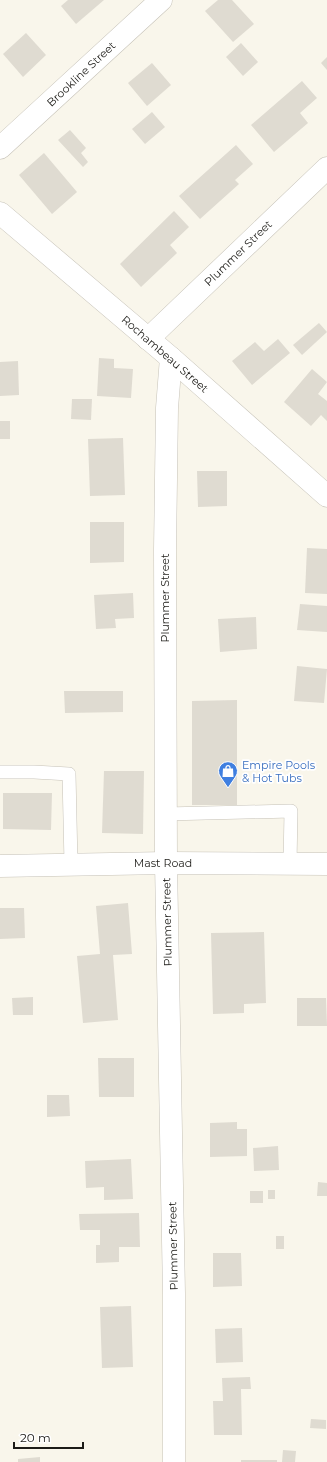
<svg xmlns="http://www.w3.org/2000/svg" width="327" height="1462" font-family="Montserrat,sans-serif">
	<rect width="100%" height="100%" fill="#f9f6eb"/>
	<g fill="#dfdbd1">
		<path d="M 68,0 L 104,0 L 76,24 L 61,6 Z"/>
		<path d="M 218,0 L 232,0 L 254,24 L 233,42 L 205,11 Z"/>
		<path d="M 26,33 L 46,55 L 23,77 L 3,54 Z"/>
		<path d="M 241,43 L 258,62 L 243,76 L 226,57 Z"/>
		<path d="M 327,57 L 327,70 L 321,63 Z"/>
		<path d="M 152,63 L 171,85 L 147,106 L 128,83 Z"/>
		<path d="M 302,81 L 317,98 L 300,113 L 308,123 L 274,152 L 251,125 Z"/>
		<path d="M 152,112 L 165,127 L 145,144 L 132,129 Z"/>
		<path d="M 70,130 L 86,148 L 81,153 L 88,162 L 83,167 L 58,140 Z"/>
		<path d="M 236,145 L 253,164 L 235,180 L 239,184 L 200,219 L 179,196 Z"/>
		<path d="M 44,153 L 77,192 L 52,214 L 19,175 Z"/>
		<path d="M 174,211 L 189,227 L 170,245 L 177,253 L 141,287 L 120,264 Z"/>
		<path d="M 319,323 L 327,332 L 302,355 L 293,345 Z"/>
		<path d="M 278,339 L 290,353 L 252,385 L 232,361 L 255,342 L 264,351 Z"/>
		<path d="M 99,358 L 114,359 L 114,368 L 133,369 L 131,398 L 97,396 Z"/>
		<path d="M 18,361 L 19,395 L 0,396 L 0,362 Z"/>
		<path d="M 312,369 L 327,382 L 318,394 L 327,401 L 327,421 L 321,415 L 311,426 L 284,402 Z"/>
		<path d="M 72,399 L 92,399 L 91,420 L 71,419 Z"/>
		<rect x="0" y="421" width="10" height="18"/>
		<path d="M 123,438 L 125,495 L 90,496 L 88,439 Z"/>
		<path d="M 197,471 L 227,471 L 227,506 L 198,507 Z"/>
		<path d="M 90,522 L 124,522 L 124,562 L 90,563 Z"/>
		<path d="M 307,548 L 327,549 L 327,594 L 305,593 Z"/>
		<path d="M 133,593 L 134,618 L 115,619 L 116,628 L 96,629 L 94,595 Z"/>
		<path d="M 300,604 L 327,606 L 327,632 L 297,630 Z"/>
		<path d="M 256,617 L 257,649 L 220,652 L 218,619 Z"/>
		<path d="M 297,666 L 327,669 L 324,703 L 294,701 Z"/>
		<path d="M 64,691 L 123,691 L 123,712 L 65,713 Z"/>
		<path d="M 237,700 L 237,805 L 192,805 L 192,701 Z"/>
		<path d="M 104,771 L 144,771 L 143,834 L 102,833 Z"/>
		<path d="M 3,793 L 52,793 L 51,830 L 3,829 Z"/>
		<path d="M 128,903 L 132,954 L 113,955 L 118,1020 L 83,1023 L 77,956 L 100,954 L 96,906 Z"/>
		<path d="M 0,908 L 24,908 L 25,938 L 0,939 Z"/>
		<path d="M 264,932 L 266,1003 L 244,1004 L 244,1013 L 213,1014 L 211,933 Z"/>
		<path d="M 33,997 L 33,1015 L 13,1015 L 12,998 Z"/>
		<path d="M 297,998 L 326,998 L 327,1026 L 297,1026 Z"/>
		<path d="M 98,1058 L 134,1058 L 134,1097 L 99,1097 Z"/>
		<path d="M 47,1095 L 69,1095 L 70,1116 L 47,1117 Z"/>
		<path d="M 237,1122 L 237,1129 L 247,1129 L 247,1156 L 210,1157 L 210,1123 Z"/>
		<path d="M 278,1146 L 279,1170 L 254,1171 L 253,1148 Z"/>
		<path d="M 131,1159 L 133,1199 L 104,1200 L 104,1187 L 86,1188 L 85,1161 Z"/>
		<path d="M 318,1182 L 327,1183 L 327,1196 L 317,1196 Z"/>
		<rect x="268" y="1190" width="7" height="9"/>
		<rect x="250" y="1191" width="13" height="12"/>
		<path d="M 139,1213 L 140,1247 L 119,1247 L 119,1262 L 96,1263 L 96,1245 L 100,1245 L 100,1230 L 80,1230 L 79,1214 Z"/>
		<rect x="276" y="1236" width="8" height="13"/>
		<path d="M 213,1253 L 241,1253 L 242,1286 L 213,1287 Z"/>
		<path d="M 131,1306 L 133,1367 L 102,1368 L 100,1307 Z"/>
		<path d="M 242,1328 L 243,1362 L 216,1363 L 215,1329 Z"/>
		<path d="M 250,1377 L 251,1389 L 241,1389 L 242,1435 L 214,1435 L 213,1401 L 223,1401 L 222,1378 Z"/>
		<path d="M 311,1419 L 326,1420 L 326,1429 L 310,1428 Z"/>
		<path d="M 283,1450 L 296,1451 L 295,1462 L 282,1462 Z"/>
		<path d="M 40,1457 L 40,1462 L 18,1462 L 18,1459 Z"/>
		<rect x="241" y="1460" width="36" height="2"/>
	</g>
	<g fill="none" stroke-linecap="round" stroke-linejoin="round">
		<g stroke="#c6c2b8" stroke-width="14">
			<g id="service">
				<path d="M 0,772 L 34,772 L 69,774 L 71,864"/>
				<path d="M 166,814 L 291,811 L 290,864"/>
			</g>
		</g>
		<g stroke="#c6c2b8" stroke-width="23">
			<g id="minor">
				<path d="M 0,148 L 161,0"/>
				<path d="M 0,213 L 171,358 L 327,496"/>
				<path d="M 148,339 L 327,168"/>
				<path d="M 171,358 L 167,408 L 165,550 L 166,863 L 174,1294 L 174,1462"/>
			</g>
		</g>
		<g stroke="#c6c2b8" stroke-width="23">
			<path id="secondary" d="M 0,866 L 166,863 L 327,864"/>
		</g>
		<use href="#service" stroke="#fff" stroke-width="13"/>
		<use href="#minor" stroke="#fff" stroke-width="22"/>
		<use href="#secondary" stroke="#fff" stroke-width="22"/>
	</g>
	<defs>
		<g id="shop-pin" transform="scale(1)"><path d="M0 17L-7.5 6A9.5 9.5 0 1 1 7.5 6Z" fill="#3f7fe0" stroke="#fff"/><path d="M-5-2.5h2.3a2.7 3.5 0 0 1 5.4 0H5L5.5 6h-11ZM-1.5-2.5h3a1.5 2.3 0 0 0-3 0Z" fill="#fff"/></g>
	</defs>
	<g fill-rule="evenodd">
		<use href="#shop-pin" x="228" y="771"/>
	</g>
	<g text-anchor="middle" stroke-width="3.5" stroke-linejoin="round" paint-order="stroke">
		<g font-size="11" fill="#1c1b17" stroke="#fff">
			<text transform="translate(81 74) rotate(-43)" y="4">Brookline Street</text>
			<text transform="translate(238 253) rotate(-44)" y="4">Plummer Street</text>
			<text transform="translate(165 354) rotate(41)" y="4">Rochambeau Street</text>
			<text transform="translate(165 598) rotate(-90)" y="4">Plummer Street</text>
			<text x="163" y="867">Mast Road</text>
			<text transform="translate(167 922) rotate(-91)" y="4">Plummer Street</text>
			<text transform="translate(173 1246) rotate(-91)" y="4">Plummer Street</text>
		</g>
		<g font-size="11" fill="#366cbe" stroke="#fff" text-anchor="start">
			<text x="242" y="769">Empire Pools<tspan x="242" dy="13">&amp; Hot Tubs</tspan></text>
		</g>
	</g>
	<path d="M14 1442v6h69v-6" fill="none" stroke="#1c1b17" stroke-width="2"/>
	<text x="20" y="1442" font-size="12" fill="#1c1b17" stroke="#ffffff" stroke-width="3" paint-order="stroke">20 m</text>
</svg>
